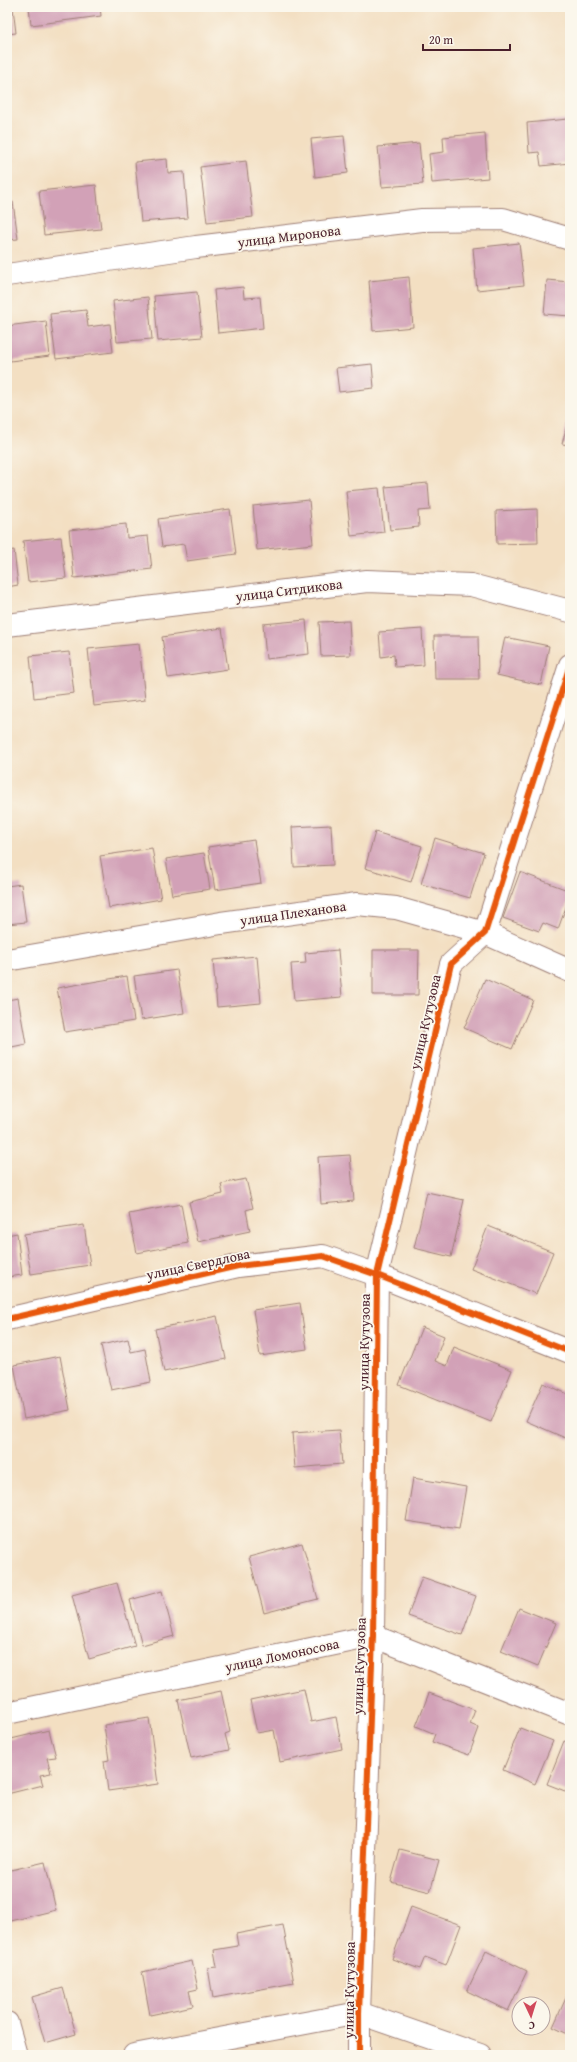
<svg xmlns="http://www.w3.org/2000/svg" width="577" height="2062" font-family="'Gentium Book Plus',serif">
	<rect width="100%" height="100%" fill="#fbf7ec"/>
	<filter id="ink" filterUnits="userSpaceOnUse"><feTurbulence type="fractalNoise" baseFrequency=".025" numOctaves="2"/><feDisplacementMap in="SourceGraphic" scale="8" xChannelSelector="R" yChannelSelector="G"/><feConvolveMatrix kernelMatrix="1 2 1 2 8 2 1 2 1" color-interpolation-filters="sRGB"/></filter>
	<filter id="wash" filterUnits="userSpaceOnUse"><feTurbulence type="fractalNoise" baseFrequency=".012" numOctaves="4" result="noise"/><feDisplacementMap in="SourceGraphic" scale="16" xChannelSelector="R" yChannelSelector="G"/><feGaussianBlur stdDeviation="0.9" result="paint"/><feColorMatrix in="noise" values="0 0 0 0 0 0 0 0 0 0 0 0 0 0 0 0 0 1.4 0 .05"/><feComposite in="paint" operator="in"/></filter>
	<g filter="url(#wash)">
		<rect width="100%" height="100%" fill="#f3dfc2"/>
		<g id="blocks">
			<g fill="#d2a1b7">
				<path d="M 29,7 L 100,7 L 101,16 L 31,25 Z"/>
				<path d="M 13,8 L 16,33 L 7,34 L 7,9 Z"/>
				<path d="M 568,119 L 570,163 L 541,166 L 539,152 L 529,153 L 527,123 Z"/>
				<path d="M 485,133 L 488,178 L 432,183 L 429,154 L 444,152 L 443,137 Z"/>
				<path d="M 344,136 L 348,173 L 315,177 L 311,139 Z"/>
				<path d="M 419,143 L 423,184 L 382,187 L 378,147 Z"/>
				<path d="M 167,159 L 168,173 L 184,172 L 188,218 L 141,222 L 135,162 Z"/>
				<path d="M 246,161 L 253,217 L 207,222 L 200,167 Z"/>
				<path d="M 96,185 L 101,229 L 44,235 L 39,191 Z"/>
				<path d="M 7,202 L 13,202 L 18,239 L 7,240 Z"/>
				<path d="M 519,243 L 524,285 L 477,290 L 473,248 Z"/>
				<path d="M 409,277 L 413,327 L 373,331 L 369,281 Z"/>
				<path d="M 547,280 L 570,282 L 570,316 L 544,314 Z"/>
				<path d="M 243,287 L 244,298 L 260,297 L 263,328 L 218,333 L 214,290 Z"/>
				<path d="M 197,292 L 202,337 L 158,341 L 154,296 Z"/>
				<path d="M 148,297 L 152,339 L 117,342 L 113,301 Z"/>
				<path d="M 86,310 L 88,327 L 110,324 L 113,352 L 56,359 L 50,314 Z"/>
				<path d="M 46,321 L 50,356 L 10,361 L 7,326 Z"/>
				<path d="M 372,364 L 374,388 L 339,392 L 336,368 Z"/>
				<path d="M 570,413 L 570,445 L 562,444 Z"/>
				<path d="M 428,483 L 430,510 L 418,511 L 419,527 L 390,530 L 385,487 Z"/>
				<path d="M 379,488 L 384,532 L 351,536 L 346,491 Z"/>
				<path d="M 309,500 L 313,544 L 257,550 L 253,506 Z"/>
				<path d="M 230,509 L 236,554 L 187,561 L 184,544 L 162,547 L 158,519 Z"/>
				<path d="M 537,509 L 538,543 L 497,544 L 496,511 Z"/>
				<path d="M 126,524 L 127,538 L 148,536 L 152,569 L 74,578 L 69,530 Z"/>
				<path d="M 61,537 L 66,578 L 28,582 L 23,541 Z"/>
				<path d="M 14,550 L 18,585 L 7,587 L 7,551 Z"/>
				<path d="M 306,620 L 309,654 L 266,659 L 263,624 Z"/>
				<path d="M 349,621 L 351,655 L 321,656 L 319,622 Z"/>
				<path d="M 222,628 L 228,669 L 168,678 L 162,637 Z"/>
				<path d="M 422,629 L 424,665 L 395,667 L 394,655 L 381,657 L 379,632 Z"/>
				<path d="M 434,636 L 478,636 L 479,679 L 435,679 Z"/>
				<path d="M 505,637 L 549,646 L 541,685 L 497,675 Z"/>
				<path d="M 139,644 L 145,700 L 94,706 L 88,649 Z"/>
				<path d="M 69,652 L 74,693 L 34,698 L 30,656 Z"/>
				<path d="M 331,825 L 333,865 L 294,867 L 292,827 Z"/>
				<path d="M 375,832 L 422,846 L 411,882 L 365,868 Z"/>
				<path d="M 435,838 L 484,853 L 470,898 L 421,884 Z"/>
				<path d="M 254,840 L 261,883 L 215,890 L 208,847 Z"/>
				<path d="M 152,848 L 161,899 L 109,908 L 100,856 Z"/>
				<path d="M 204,853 L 210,889 L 172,895 L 166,859 Z"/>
				<path d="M 520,872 L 570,891 L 570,896 L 558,929 L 543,923 L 539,931 L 503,918 Z"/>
				<path d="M 21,884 L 26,922 L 7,924 L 7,886 Z"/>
				<path d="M 338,950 L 342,997 L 294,1001 L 291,964 L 306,963 L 305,953 Z"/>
				<path d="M 373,950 L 419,950 L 418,995 L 373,995 Z"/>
				<path d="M 257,956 L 261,1003 L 217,1007 L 213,960 Z"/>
				<path d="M 177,970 L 184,1013 L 141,1020 L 134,976 Z"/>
				<path d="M 127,976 L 134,1021 L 65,1032 L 57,988 Z"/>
				<path d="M 485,979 L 533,1000 L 512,1049 L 464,1028 Z"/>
				<path d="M 18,998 L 26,1044 L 7,1048 L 7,1000 Z"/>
				<path d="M 350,1155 L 354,1201 L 321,1204 L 318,1157 Z"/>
				<path d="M 246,1179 L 253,1208 L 246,1210 L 250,1231 L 198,1242 L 189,1202 L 223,1194 L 221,1184 Z"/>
				<path d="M 427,1192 L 464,1200 L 451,1257 L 414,1248 Z"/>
				<path d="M 181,1204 L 188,1243 L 137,1253 L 129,1214 Z"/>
				<path d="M 84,1225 L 90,1265 L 31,1274 L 24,1234 Z"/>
				<path d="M 488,1226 L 553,1252 L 536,1294 L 471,1269 Z"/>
				<path d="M 17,1233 L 22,1275 L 7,1277 L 7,1235 Z"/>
				<path d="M 300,1303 L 307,1349 L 260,1356 L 253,1310 Z"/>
				<path d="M 217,1316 L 226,1359 L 164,1372 L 155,1329 Z"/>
				<path d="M 422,1327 L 444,1336 L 435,1361 L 447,1366 L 454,1347 L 512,1370 L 491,1422 L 399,1385 Z"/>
				<path d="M 128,1339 L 131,1352 L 145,1349 L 151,1382 L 111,1390 L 101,1345 Z"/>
				<path d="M 60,1356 L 70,1410 L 24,1419 L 14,1365 Z"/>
				<path d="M 543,1383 L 570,1395 L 570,1440 L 526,1421 Z"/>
				<path d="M 339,1430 L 342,1464 L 295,1468 L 292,1433 Z"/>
				<path d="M 413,1478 L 466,1487 L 459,1529 L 406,1521 Z"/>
				<path d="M 302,1543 L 318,1599 L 264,1613 L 249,1557 Z"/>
				<path d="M 422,1577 L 476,1596 L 462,1635 L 408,1616 Z"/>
				<path d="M 117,1583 L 135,1646 L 89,1659 L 72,1595 Z"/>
				<path d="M 162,1591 L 174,1636 L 142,1645 L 130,1600 Z"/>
				<path d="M 519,1608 L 556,1623 L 538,1666 L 501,1651 Z"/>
				<path d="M 304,1689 L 311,1722 L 336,1717 L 342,1749 L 280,1762 L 274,1730 L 257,1733 L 250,1700 Z"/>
				<path d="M 221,1691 L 230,1732 L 225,1734 L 229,1750 L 191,1758 L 178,1700 Z"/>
				<path d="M 429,1693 L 475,1710 L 470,1724 L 479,1728 L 469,1755 L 432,1742 L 435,1734 L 416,1726 Z"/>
				<path d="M 149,1718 L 158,1784 L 108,1791 L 104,1761 L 109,1760 L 104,1725 Z"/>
				<path d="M 520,1728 L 553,1741 L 535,1784 L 503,1770 Z"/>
				<path d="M 49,1730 L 56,1757 L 47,1758 L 51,1773 L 40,1775 L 43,1785 L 7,1794 L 7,1740 Z"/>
				<path d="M 564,1741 L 570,1743 L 570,1793 L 547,1784 Z"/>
				<path d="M 400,1850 L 439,1860 L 430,1892 L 391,1882 Z"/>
				<path d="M 45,1862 L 56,1910 L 7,1922 L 7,1871 Z"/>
				<path d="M 411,1907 L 461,1925 L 446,1965 L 425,1957 L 420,1969 L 392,1959 Z"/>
				<path d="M 283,1925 L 294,1983 L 213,1998 L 208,1968 L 217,1967 L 214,1950 L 238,1946 L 236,1934 Z"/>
				<path d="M 486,1951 L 527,1971 L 508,2011 L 467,1991 Z"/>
				<path d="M 192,1961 L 198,1989 L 189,1991 L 193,2006 L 150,2015 L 142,1972 Z"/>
				<path d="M 63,1988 L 76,2034 L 45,2043 L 32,1997 Z"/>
				<path d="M 570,1989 L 570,2035 L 553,2027 Z"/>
			</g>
		</g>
	</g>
	<g filter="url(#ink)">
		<use href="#blocks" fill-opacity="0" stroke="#9e7f76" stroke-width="1"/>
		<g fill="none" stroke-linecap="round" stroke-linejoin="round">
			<g stroke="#9e7f76" stroke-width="24">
				<g id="minor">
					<path d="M 7,275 L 196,247 L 422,220 L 503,219 L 570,239"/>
					<path d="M 7,625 L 367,581 L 471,585 L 570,611"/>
					<path d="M 7,960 L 221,923 L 357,904 L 396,908 L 485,933 L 570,971"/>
					<path d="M 7,1319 L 238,1266 L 323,1256 L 377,1275 L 570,1352"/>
					<path d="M 7,1713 L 373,1636 L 570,1714"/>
					<path d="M 7,2023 L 16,2055"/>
					<path d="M 134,2055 L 359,2013 L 480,2055"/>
					<path d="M 359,2055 L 359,2013 L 373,1636 L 377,1275 L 451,964 L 485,933 L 570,665"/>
				</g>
			</g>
			<use href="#minor" stroke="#fff" stroke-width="22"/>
			<g stroke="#fbf7ec" stroke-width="8">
				<g id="cycleway">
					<path d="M 7,1319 L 238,1266 L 323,1256 L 377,1275 L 570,1352"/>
					<path d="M 359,2055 L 359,2013 L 373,1636 L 377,1275 L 451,964 L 485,933 L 570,665"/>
				</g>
			</g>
			<use href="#cycleway" stroke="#e8590c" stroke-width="6"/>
		</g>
	</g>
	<g text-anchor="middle" stroke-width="3.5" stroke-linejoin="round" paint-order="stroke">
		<g font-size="14" fill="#4a1f2b" stroke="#fbf7ec">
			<text transform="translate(289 236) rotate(-7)" y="5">улица Миронова</text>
			<text transform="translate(289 590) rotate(-7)" y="5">улица Ситдикова</text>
			<text transform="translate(293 913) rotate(-8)" y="5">улица Плеханова</text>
			<text transform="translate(425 1022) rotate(-77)" y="5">улица Кутузова</text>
			<text transform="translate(198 1264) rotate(-12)" y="5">улица Свердлова</text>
			<text transform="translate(364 1342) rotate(-89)" y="5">улица Кутузова</text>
			<text transform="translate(282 1655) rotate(-12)" y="5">улица Ломоносова</text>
			<text transform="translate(359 1666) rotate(-88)" y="5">улица Кутузова</text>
			<text transform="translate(349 1990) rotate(-89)" y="5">улица Кутузова</text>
		</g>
	</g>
	<rect width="577" height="2062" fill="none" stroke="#fbf7ec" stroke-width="24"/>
	<g transform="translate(531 2016) rotate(176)"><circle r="19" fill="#fbf7ec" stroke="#b4a19f"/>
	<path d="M0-3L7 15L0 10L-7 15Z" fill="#d1495b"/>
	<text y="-6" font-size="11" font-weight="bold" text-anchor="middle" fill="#4a1f2b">С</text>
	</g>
	<path d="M423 44v6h87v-6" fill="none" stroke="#4a1f2b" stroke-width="2"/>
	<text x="429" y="44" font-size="12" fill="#4a1f2b" stroke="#fbf7ec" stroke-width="3" paint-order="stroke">20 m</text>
</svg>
